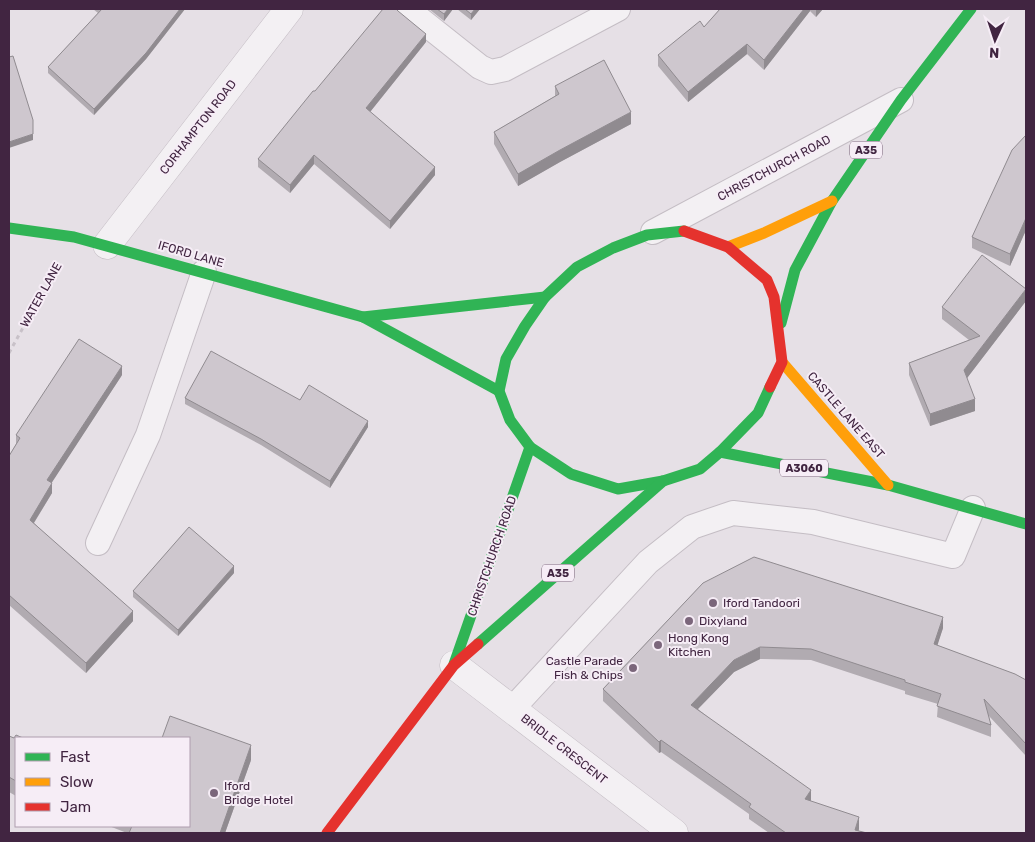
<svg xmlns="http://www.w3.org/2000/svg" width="1035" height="842" font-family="Rubik,sans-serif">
	<rect width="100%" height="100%" fill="#e6e0e6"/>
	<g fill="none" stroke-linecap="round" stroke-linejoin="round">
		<g stroke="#c4bdc4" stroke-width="26">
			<g id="lane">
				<path d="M 407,9 L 480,67 L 491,72 L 505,69 L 618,9"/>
				<path d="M 653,232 L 901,100"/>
				<path d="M 98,543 L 148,435 L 204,272"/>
				<path d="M 512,709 L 648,562 L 692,527 L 733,513 L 813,522 L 953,556 L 973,508"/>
			</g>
		</g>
		<g stroke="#c4bdc4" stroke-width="29">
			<g id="street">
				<path d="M 107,245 L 289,9"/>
				<path d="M 454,665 L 674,833"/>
			</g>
		</g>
		<path stroke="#c8c1c8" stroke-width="3" stroke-dasharray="4 4" stroke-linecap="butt" d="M 9,353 L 55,270"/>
		<use href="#lane" stroke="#f3f0f3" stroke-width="24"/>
		<use href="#street" stroke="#f3f0f3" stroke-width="28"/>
		<g stroke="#30b455" stroke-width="11">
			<path d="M 9,228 L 74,237 L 363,317 L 499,391"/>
			<path d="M 684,231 L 647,235 L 613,248 L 577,267 L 545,297 L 525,326 L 506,359 L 499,391 L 510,420 L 530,447 L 571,474 L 618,489 L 663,481 L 700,469 L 720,452 L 758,413 L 770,387"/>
			<path d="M 363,317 L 545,297"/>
			<path d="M 781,323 L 795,270 L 832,201 L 901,100 L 971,9"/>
			<path d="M 720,452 L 888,485 L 1026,524"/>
			<path d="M 478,644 L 663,481"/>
			<path d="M 454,664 L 530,447"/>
		</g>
		<g stroke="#ff9f0a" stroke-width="11">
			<path d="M 728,247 L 764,233 L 832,201"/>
			<path d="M 782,362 L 888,485"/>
		</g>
		<g stroke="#e5322d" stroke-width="11">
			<path d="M 684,231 L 728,247 L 767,280 L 774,297 L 782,362 L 770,387"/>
			<path d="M 327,833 L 454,665 L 478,644"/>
		</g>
	</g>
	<g fill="#b1abb1">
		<path d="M 93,9 L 185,9 L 146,59 L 94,115 L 48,73 L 48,67 L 98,13 Z"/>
		<path d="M 429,9 L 453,9 L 444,21 Z"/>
		<path d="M 457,9 L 480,9 L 471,20 Z"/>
		<path d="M 720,9 L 823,9 L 816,17 L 810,11 L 764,70 L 747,54 L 688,102 L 658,66 L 658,55 L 704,27 Z"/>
		<path d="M 426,42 L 370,112 L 435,175 L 390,229 L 314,164 L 290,193 L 258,167 L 258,159 Z"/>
		<path d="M 555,86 L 631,124 L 560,162 L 518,186 L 494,144 L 494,132 L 555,96 Z"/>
		<path d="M 1026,135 L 1026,230 L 1010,266 L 972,248 L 972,237 Z"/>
		<path d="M 1026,301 L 967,378 L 975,411 L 930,426 L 909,375 L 909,363 L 969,340 L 942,319 L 942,307 Z"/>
		<path d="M 122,375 L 51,483 L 52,493 L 34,523 L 133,621 L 86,673 L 9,605 L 9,456 L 16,444 L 16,435 Z"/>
		<path d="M 185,398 L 300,400 L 368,427 L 330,488 L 261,445 L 185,404 Z"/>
		<path d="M 234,573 L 178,636 L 133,597 L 133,591 Z"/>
		<path d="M 703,583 L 943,628 L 937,645 L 1026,680 L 1026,756 L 989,716 L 991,725 L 991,737 L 937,717 L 938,704 L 905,694 L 905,691 L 811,660 L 760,659 L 734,672 L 698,709 L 811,801 L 859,829 L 858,831 L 867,833 L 769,833 L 749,819 L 749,814 L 661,752 L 659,753 L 603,701 L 603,689 Z"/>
		<path d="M 9,736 L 14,738 L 16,738 L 16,796 L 9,792 Z"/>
		<path d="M 251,760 L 225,833 L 127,833 L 109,826 L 189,826 Z"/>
	</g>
	<g fill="#908b90">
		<path d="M 180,9 L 185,9 L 146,59 L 94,115 L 94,109 Z"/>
		<path d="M 448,9 L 453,9 L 444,21 L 444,14 Z"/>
		<path d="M 475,9 L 480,9 L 471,20 L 471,14 Z"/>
		<path d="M 804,9 L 810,9 L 810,11 L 764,70 L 764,60 Z"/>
		<path d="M 816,9 L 823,9 L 816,17 Z"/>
		<path d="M 426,34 L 426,42 L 366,117 L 366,108 Z"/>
		<path d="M 747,44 L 747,54 L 688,102 L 688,92 Z"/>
		<path d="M 631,112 L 631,124 L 560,162 L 518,186 L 518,174 L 560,150 Z"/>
		<path d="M 33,134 L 33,140 L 9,148 L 9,142 Z"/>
		<path d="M 314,155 L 314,164 L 290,193 L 290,185 Z"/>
		<path d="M 435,167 L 435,175 L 390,229 L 390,221 Z"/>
		<path d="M 1026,218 L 1026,230 L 1010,266 L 1010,254 Z"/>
		<path d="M 1026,289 L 1026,301 L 964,382 L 964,370 Z"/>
		<path d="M 122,366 L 122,375 L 47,490 L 47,480 Z"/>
		<path d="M 975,399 L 975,411 L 930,426 L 930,414 Z"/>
		<path d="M 368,421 L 368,427 L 330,488 L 330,481 Z"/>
		<path d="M 52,483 L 52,493 L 30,529 L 30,520 Z"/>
		<path d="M 234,566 L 234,573 L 178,636 L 178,630 Z"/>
		<path d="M 133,611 L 133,621 L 86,673 L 86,663 Z"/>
		<path d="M 943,617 L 943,628 L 934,656 L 934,644 Z"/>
		<path d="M 760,647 L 760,659 L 734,672 L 691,716 L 691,705 L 734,660 Z"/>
		<path d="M 661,740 L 661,752 L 659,753 L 659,742 Z"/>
		<path d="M 251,745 L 251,760 L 225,833 L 220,833 Z"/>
		<path d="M 811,790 L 811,802 L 805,799 Z"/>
		<path d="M 859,817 L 859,829 L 858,833 L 855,830 Z"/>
	</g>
	<g fill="#cec7ce" stroke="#908b90">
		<path d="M 101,9 L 180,9 L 146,53 L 94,109 L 48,67 L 102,9 Z"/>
		<path d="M 383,9 L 396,9 L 398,11 L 426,34 L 366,108 L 435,167 L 390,221 L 314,155 L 290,185 L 258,159 L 313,91 L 315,91 Z"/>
		<path d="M 437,9 L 448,9 L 444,14 Z"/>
		<path d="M 465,9 L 475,9 L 471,14 Z"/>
		<path d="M 720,9 L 804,9 L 764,60 L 747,44 L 688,92 L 658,55 L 700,21 L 704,27 Z"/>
		<path d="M 13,56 L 33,120 L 33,134 L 9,142 L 9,57 Z"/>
		<path d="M 604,60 L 631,112 L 560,150 L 518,174 L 494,132 L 559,94 L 555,86 Z"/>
		<path d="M 1026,135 L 1026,218 L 1010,254 L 972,237 L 1012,150 Z"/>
		<path d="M 982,255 L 1026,289 L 964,370 L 975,399 L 930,414 L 909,363 L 980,336 L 942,307 Z"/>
		<path d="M 79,339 L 122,366 L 47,480 L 52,483 L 30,520 L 133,611 L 86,663 L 9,595 L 9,456 L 20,438 L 16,435 Z"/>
		<path d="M 211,351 L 300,400 L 309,385 L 368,421 L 330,481 L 261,439 L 185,398 Z"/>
		<path d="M 189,527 L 234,566 L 178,630 L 133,591 Z"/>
		<path d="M 754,557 L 943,617 L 934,644 L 1015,674 L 1026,680 L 1026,744 L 984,699 L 991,725 L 937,706 L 941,694 L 905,682 L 905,680 L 811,649 L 760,647 L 734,660 L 691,705 L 811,790 L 805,799 L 859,817 L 855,830 L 867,833 L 786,833 L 749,807 L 751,804 L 661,740 L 659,742 L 603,689 L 703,583 Z"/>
		<path d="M 170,716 L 251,745 L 220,833 L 129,833 L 132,826 L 189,826 L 189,738 L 162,738 Z"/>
		<path d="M 16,735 L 23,738 L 16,738 L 16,781 L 9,777 L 9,736 L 14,738 Z"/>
	</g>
	<g fill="#7b667b" stroke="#f6edf6" stroke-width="2">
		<circle cx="713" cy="603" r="5"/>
		<circle cx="689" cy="621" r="5"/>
		<circle cx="658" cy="645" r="5"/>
		<circle cx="633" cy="668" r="5"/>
		<circle cx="214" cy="793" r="5"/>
	</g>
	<g text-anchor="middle" stroke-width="4" stroke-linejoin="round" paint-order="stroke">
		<g fill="#f6edf6" stroke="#776177" stroke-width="1">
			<rect x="850" y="141.5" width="32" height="17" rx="4"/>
			<rect x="780" y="459.5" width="48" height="17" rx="4"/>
			<rect x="542" y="564.5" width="32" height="17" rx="4"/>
		</g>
		<g font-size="11" font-weight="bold" fill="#412541">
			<text x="866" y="154">A35</text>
			<text x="804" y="472">A3060</text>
			<text x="558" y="577">A35</text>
		</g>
		<g font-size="12" fill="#412541" stroke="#f6edf6">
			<text transform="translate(198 127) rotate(-52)" y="4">CORHAMPTON ROAD</text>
			<text transform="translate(774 168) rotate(-28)" y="4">CHRISTCHURCH ROAD</text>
			<text transform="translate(191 254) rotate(16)" y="4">IFORD LANE</text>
			<text transform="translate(41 295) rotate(-61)" y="4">WATER LANE</text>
			<text transform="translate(846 415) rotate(49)" y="4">CASTLE LANE EAST</text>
			<text transform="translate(492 556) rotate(-71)" y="4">CHRISTCHURCH ROAD</text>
			<text transform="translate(564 749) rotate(38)" y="4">BRIDLE CRESCENT</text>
		</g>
		<g font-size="12" fill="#412541" stroke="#f6edf6" text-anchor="start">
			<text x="723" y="607">Iford Tandoori</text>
			<text x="699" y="625">Dixyland</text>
			<text x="668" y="642">Hong Kong<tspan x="668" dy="14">Kitchen</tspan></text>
			<text x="623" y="665" text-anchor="end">Castle Parade<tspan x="623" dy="14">Fish &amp; Chips</tspan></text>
			<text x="224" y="790">Iford<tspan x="224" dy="14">Bridge Hotel</tspan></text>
		</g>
	</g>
	<rect width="1035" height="842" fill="none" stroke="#412541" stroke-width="20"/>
	<rect x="15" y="737" width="175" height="90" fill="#f6edf6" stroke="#ae9dae"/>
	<rect x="25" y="753" width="25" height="8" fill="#30b455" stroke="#ae9dae"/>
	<text x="60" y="762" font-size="15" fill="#412541">Fast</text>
	<rect x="25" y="778" width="25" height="8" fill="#ff9f0a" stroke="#ae9dae"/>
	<text x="60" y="787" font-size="15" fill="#412541">Slow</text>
	<rect x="25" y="803" width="25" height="8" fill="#e5322d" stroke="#ae9dae"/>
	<text x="60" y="812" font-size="15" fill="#412541">Jam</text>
	<g transform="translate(995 40) rotate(183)" stroke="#f6edf6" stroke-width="4" paint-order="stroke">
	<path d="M0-4L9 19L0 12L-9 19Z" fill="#412541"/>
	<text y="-8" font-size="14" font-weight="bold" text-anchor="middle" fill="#412541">N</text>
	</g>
</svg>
